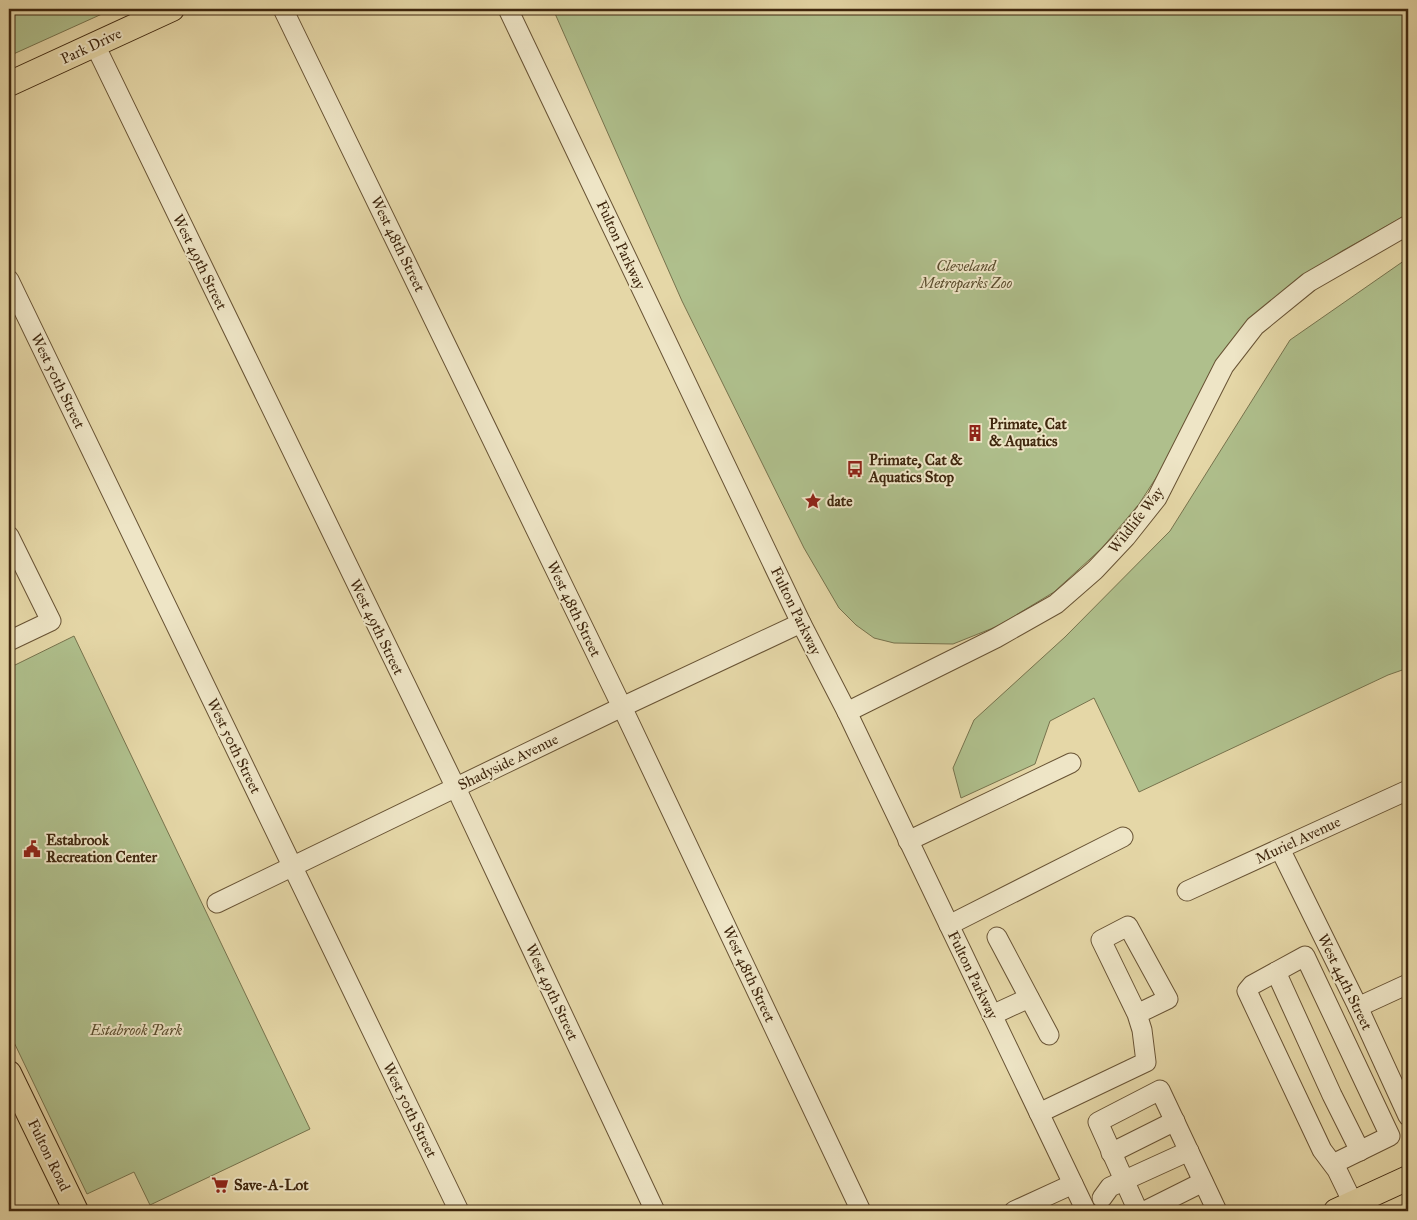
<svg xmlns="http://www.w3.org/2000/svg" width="1417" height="1220" font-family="'IM FELL Great Primer',serif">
	<rect width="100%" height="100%" fill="#e5d7a7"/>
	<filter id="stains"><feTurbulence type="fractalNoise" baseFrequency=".004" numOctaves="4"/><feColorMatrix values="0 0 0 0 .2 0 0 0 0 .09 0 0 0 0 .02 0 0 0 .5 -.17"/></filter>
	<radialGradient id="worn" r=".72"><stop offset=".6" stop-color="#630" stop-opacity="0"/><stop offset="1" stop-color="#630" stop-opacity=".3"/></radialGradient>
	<g fill="#afbf8c" stroke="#77734d">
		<path d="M 9,9 L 113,9 L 9,56 Z"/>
		<path d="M 553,9 L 1408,9 L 1408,214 L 1342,251 L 1304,276 L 1269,304 L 1139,504 L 1102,548 L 1054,592 L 998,626 L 953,644 L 894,643 L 874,638 L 856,625 L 839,608 L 804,548 L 682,301 Z"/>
		<path d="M 1408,258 L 1408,668 L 1388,675 L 1139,792 L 1094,698 L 1050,721 L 1035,764 L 961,798 L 953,768 L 974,720 L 1065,637 L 1170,531 L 1290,340 Z"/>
		<path d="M 74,636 L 310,1129 L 150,1205 L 134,1172 L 87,1194 L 9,1032 L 9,668 Z"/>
	</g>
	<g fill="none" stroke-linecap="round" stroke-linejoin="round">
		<g stroke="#685334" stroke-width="21">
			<g id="minor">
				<path d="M 283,9 L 622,707 L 861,1211"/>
				<path d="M 508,9 L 801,623 L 847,712 L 1086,1211"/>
				<path d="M 95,45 L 456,788 L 655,1211"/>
				<path d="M 9,280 L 459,1211"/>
				<path d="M 9,536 L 51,621 L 9,641"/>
				<path d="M 847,712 L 996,638 L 1056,604 L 1095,570 L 1126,537 L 1157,498 L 1224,366 L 1255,326 L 1309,282 L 1408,225"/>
				<path d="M 908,841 L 1071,763"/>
				<path d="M 1280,849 L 1358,1007 L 1408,1116"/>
				<path d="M 1187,891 L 1408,790"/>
				<path d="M 217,903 L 622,707 L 801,623"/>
				<path d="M 949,925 L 1123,837"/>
				<path d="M 997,937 L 1049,1035"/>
				<path d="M 1276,972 L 1332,1095 L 1360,1151"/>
				<path d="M 1358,1007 L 1408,984"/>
				<path d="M 992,1015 L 1029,998"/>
				<path d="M 1039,1113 L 1146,1062 L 1142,1030 L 1137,1014 L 1101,940 L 1128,926 L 1168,999 L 1137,1014"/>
				<path d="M 1111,1153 L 1175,1121"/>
				<path d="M 1333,1164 L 1390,1136 L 1305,956 L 1252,985 L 1247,991 L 1322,1150 L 1337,1170 L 1353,1203"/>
				<path d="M 1102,1198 L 1110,1187 L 1189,1151"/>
				<path d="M 1014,1211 L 1073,1184"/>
				<path d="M 1138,1211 L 1098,1122 L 1160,1090 L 1217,1211"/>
				<path d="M 1145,1211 L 1203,1182"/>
			</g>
		</g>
		<g stroke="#3f270e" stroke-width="26">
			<g id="major">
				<path d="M 9,84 L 172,9"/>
				<path d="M 9,1073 L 76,1211"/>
				<path d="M 1336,1211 L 1408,1178"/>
			</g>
		</g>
		<use href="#minor" stroke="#eee5c6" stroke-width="19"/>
		<use href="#major" stroke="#e5d7a7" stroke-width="24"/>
	</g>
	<defs>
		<g id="building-bare" transform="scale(1.35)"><path d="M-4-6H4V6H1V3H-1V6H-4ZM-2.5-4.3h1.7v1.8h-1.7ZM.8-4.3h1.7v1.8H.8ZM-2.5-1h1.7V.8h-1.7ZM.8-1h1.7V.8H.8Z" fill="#8f2418" stroke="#eee5c6" stroke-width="2.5" paint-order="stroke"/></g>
		<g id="bus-bare" transform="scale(1.35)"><path d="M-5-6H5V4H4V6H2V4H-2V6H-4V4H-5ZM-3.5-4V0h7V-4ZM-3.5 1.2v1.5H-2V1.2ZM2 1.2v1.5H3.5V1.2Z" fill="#8f2418" stroke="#eee5c6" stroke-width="2.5" paint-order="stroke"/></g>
		<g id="sight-bare" transform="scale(1.35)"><path d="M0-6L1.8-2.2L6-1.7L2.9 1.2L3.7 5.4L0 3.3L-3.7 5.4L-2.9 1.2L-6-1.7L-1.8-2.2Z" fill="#8f2418" stroke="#eee5c6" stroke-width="2.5" paint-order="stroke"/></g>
		<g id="civic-bare" transform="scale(1.35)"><path d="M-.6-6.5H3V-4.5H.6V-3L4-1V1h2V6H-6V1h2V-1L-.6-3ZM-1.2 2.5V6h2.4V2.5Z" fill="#8f2418" stroke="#eee5c6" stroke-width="2.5" paint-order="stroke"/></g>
		<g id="supermarket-bare" transform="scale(1.35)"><path d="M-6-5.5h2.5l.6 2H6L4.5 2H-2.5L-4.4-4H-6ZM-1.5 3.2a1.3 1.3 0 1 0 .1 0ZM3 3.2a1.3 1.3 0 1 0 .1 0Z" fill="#8f2418" stroke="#eee5c6" stroke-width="2.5" paint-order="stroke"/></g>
	</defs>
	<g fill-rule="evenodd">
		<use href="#building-bare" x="975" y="433"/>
		<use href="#bus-bare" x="855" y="469"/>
		<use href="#sight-bare" x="813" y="501"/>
		<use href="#civic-bare" x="32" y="849"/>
		<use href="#supermarket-bare" x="220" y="1185"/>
	</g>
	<g text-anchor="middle" stroke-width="4" stroke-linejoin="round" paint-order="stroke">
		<g font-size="15" fill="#3f270e" stroke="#eee5c6">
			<text transform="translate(91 46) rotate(-25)" y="5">Park Drive</text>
			<text transform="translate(398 244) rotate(64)" y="5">West 48th Street</text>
			<text transform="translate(621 245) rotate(65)" y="5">Fulton Parkway</text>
			<text transform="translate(200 262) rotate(64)" y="5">West 49th Street</text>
			<text transform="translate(58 381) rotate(64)" y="5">West 50th Street</text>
			<text transform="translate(1136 520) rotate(-52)" y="5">Wildlife Way</text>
			<text transform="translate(574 609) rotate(64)" y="5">West 48th Street</text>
			<text transform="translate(796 611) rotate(64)" y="5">Fulton Parkway</text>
			<text transform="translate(377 627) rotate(64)" y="5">West 49th Street</text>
			<text transform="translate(234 746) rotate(64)" y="5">West 50th Street</text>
			<text transform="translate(508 762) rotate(-26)" y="5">Shadyside Avenue</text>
			<text transform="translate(1298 840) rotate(-25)" y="5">Muriel Avenue</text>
			<text transform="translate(749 974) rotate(65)" y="5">West 48th Street</text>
			<text transform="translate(973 975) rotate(64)" y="5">Fulton Parkway</text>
			<text transform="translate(1345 982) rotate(64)" y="5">West 44th Street</text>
			<text transform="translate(552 992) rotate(65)" y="5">West 49th Street</text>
			<text transform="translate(410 1110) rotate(64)" y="5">West 50th Street</text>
			<text transform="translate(49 1155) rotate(64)" y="5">Fulton Road</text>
		</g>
		<g font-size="15" font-style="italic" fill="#5b4d2e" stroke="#eee5c6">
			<text x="966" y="271">Cleveland<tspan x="966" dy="17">Metroparks Zoo</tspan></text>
			<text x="136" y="1035">Estabrook Park</text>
		</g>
		<g font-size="15" font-weight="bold" fill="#3f270e" stroke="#eee5c6" text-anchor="start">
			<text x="989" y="429">Primate, Cat<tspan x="989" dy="17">&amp; Aquatics</tspan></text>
			<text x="869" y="465">Primate, Cat &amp;<tspan x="869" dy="17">Aquatics Stop</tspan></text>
			<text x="827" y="506">date</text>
			<text x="46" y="845">Estabrook<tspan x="46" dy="17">Recreation Center</tspan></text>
			<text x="234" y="1190">Save-A-Lot</text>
		</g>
	</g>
	<rect width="1417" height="1220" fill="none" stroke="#e5d7a7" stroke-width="30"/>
	<rect x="10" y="10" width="1397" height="1200" fill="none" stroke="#3f270e" stroke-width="2.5"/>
	<rect x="15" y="15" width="1387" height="1190" fill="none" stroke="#3f270e"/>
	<rect width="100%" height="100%" filter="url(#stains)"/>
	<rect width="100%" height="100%" fill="url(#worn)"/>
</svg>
